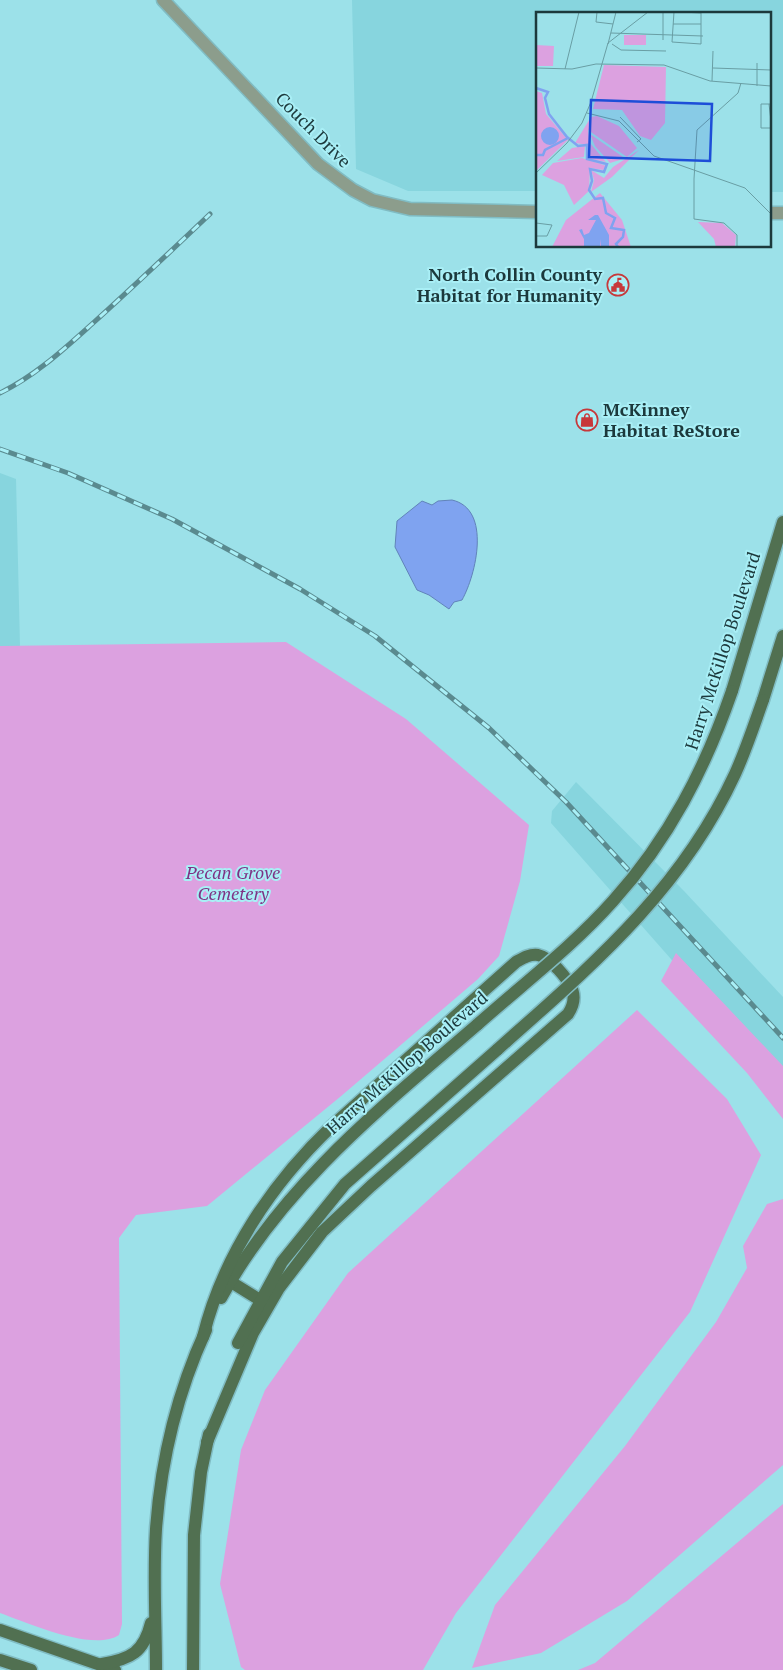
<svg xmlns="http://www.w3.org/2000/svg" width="783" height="1670" font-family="'PT Serif',serif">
	<rect width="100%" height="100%" fill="#9ce1e9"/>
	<g fill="#87d5de">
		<path d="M 352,0 L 783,0 L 783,192 L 769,192 L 769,14 L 537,14 L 537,191 L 408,191 L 356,169 Z"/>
		<path d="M 0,473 L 16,479 L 20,646 L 0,646 Z"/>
		<path d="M 576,782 L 684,891 L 783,997 L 783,1086 L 551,823 L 552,811 Z"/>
	</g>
	<g fill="#dca1e0">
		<path d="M 286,642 L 406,719 L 529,825 L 520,881 L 499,956 L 478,979 L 340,1097 L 207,1206 L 136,1215 L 119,1238 L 122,1624 L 119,1635 C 93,1652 28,1623 0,1613 L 0,646 Z"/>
		<path d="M 676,953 L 783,1066 L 783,1119 L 747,1073 L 661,981 Z"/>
		<path d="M 637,1010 L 727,1099 L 761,1155 L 690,1312 L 456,1613 L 423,1670 L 245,1670 L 241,1667 L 220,1584 L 241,1450 L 265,1390 L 348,1273 Z"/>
		<path d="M 783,1199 L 783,1465 L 627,1601 L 541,1653 L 472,1668 L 495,1605 L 625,1446 L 716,1322 L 747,1268 L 743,1246 L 767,1204 Z"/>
		<path d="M 783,1504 L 783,1670 L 578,1670 L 595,1663 Z"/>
	</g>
	<path fill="#7fa3f0" stroke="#6183ba" d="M 452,500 C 492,509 476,575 462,600 L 454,602 L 449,609 L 429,595 L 417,590 L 395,547 L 397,521 L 422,501 L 432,505 L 438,501 Z"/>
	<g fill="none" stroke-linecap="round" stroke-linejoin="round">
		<g stroke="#80bcc3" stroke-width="15">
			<g id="minor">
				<path d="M 163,0 L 318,164 L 353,190 L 372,200 L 410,209 L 537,212"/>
				<path d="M 769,213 L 783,213"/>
			</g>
		</g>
		<g stroke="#80bcc3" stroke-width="15">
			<g id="major">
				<path d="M 732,691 L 783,522"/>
				<path d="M 763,700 L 783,636"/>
				<path d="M 231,1282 L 260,1300"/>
				<path d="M 221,1298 C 283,1185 382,1107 478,1024"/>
				<path d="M 203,1337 C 223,1256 272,1183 332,1126 L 516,962 C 523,958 529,954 538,955 C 547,957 552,963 558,969 C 571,983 580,996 568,1014 L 371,1186 L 322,1232 L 279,1288 L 253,1333 L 207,1442"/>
				<path d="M 238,1343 L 282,1262 L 345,1184 L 498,1049"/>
				<path d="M 0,1630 L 115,1670"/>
				<path d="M 0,1660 L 31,1670"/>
				<path d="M 102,1664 C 131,1659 144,1652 151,1623"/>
				<path d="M 156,1670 C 156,1623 153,1576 156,1529 C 161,1460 177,1393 206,1330"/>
				<path d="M 193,1670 L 194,1535 L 201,1472 L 209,1434"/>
			</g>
		</g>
		<use href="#minor" stroke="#8c9d8c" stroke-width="12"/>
		<use href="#major" stroke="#517051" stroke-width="12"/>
		<g stroke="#5a8a8f" stroke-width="5">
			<g id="rail">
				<path d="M 0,393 C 35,376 63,350 92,324 C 132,288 171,251 210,214"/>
				<path d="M 0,449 L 68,473 L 172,519 L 300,589 L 375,636 L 489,728 L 566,802 L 783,1038"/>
			</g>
		</g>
		<use href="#rail" stroke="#a9eff6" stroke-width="3" stroke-dasharray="9" stroke-linecap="butt"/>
		<g stroke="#80bcc3" stroke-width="15" stroke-linecap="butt">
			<g id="major-bridge">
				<path d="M 478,1024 C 523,984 573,946 613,901 C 669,839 705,769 732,691"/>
				<path d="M 498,1049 C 591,966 681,891 735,774 C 746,750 754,725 763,700"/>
			</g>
		</g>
		<use href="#major-bridge" stroke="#517051" stroke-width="12"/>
	</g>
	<defs>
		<g id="civic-ring" transform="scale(1.125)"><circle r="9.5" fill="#a9eff6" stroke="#c7383a" stroke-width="1.5"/><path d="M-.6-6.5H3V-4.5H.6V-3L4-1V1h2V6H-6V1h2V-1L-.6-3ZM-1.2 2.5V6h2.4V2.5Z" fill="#c7383a"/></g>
		<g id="shop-ring" transform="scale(1.125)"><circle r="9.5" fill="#a9eff6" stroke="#c7383a" stroke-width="1.5"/><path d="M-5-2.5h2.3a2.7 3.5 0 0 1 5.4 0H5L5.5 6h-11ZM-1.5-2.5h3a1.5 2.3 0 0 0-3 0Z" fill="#c7383a"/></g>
	</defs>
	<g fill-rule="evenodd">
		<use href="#civic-ring" x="618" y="285"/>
		<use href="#shop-ring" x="587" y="420"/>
	</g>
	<g text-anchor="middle" stroke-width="4" stroke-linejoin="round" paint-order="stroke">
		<g font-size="18" fill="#1c393c" stroke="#a9eff6">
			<text transform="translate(313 130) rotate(45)" y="6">Couch Drive</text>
			<text transform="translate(723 651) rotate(-72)" y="6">Harry McKillop Boulevard</text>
			<text transform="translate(407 1063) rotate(-41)" y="6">Harry McKillop Boulevard</text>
		</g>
		<g font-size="18" font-weight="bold" fill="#1c393c" stroke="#a9eff6" text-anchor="end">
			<text x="602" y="281">North Collin County<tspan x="602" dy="21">Habitat for Humanity</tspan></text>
			<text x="603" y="416" text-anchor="start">McKinney<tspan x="603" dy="21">Habitat ReStore</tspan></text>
		</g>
		<g font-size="18" font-style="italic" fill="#7e3284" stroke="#a9eff6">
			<text x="233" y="879">Pecan Grove<tspan x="233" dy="21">Cemetery</tspan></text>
		</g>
	</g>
	<g transform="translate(536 12)">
		<rect width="235" height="235" fill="#9ce1e9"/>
		<path d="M 88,23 L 110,23 L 110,33 L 88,33 ZM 0,33 L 18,34 L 17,54 L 0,54 ZM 68,53 L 130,55 L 129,111 L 115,128 L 104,124 L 86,98 L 57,97 ZM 0,79 L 6,81 L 10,102 L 32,128 L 0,159 ZM 61,104 L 83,114 L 101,136 L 91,145 L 52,118 L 54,131 L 70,150 L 54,147 L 52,133 L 39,131 L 55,105 ZM 54,122 L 87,145 L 87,147 L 74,151 L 59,134 ZM 49,134 L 48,145 L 21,149 L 36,136 ZM 103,138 L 76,165 L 55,180 L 58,168 L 55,158 L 68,166 L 77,155 ZM 46,146 L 71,154 L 67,158 L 54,156 L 53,179 L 38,193 L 28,173 L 6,163 L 17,151 ZM 64,181 L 86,208 L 95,235 L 16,235 L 30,208 ZM 162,210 L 186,211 L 200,223 L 199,235 L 180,235 L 178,227 Z" fill="#dca1e0"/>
		<path d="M5 124a9 9 0 1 1 18 0a9 9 0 1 1-18 0ZM 59,203 L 62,203 L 73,223 L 73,235 L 65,235 L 64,227 L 64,235 L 48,235 L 48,227 L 43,218 L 46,217 L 48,223 L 53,221 L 60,208 L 52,208 Z" fill="#7fa3f0"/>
		<path fill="none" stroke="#7fa3f0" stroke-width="2.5" d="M 0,76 L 12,80 L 9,86 L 13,102 L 31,125 L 42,134 L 51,133 L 51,147 L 71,152 L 68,160 L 54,157 L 56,169 L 53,178 L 59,187 L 67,186 L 70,201 L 79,206 L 75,216 L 88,218 L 87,225 L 80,232 L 82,235M 0,143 L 7,143 L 9,138 L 32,126"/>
		<path fill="none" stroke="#699ea4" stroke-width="1" d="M 61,0 L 60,10 L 77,12M 138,0 L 136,30 L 165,32 L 165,1 L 146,0M 137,12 L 165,12M 75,21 L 167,24M 127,28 L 127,0M 72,32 L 80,0M 76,32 L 85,38 L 130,39M 0,56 L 36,57 L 60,52 L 128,53 L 174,69 L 235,74M 177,56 L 235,58M 29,57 L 43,0M 176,69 L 177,39M 221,74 L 221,51M 233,92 L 235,109M 235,92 L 225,92 L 225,116 L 235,116M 51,101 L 83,109 L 118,144 L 209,176 L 235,202M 84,105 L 105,127 L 101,130M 0,161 L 31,131 L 46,111 L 55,90 L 72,31 L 112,0M 0,211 L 16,213 L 11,224 L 0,224M 201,235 L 201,223 L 188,211 L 158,207 L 158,167 L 161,118 L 202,81 L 205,71"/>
		<path fill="#1d4ed8" fill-opacity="0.15" stroke="#1d4ed8" stroke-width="2.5" d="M 55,88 L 176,92 L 174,149 L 53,145 Z"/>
		<rect width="235" height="235" fill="none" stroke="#1c393c" stroke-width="2.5"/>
	</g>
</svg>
